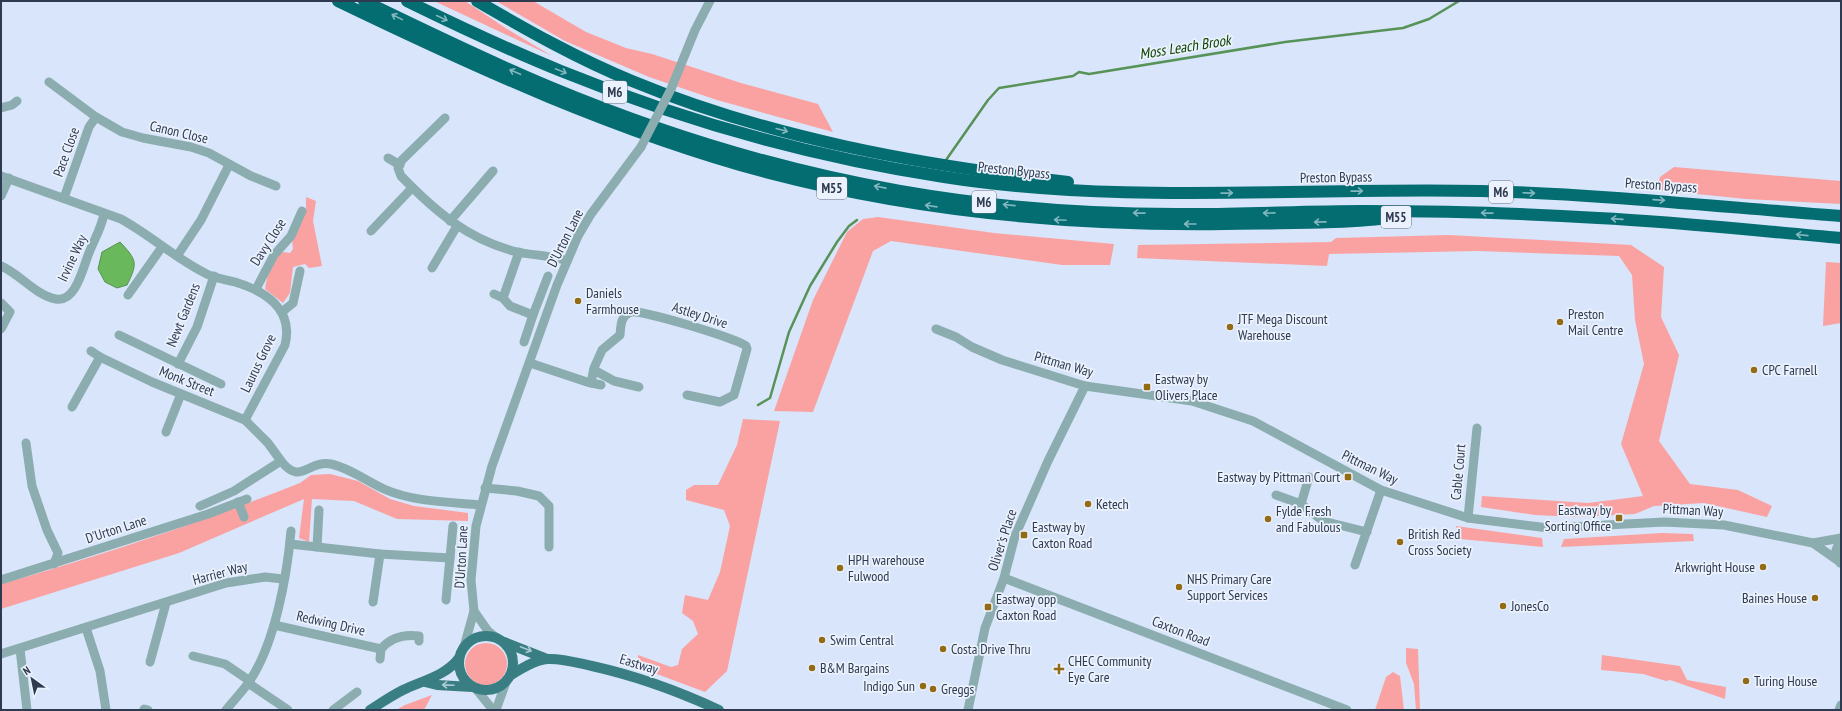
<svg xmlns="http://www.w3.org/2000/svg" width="1842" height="711" font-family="'PT Sans Narrow',sans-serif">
	<rect width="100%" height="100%" fill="#d8e5fa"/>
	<g fill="#faa2a1">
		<path d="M 434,1 L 465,1 L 504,27 L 552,56 Z"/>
		<path d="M 496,1 L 533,1 L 586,32 L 626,48 L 652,54 L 741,83 L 818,104 L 833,132 L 717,100 L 649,77 L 565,41 Z"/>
		<path d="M 1674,167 L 1841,181 L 1841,204 L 1746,199 L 1657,190 L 1660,177 Z"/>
		<path d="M 306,197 L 316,201 L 313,221 L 322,266 L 309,268 L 305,264 L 293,267 L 290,293 L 283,303 L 265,289 C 267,276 272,259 283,252 L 290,253 L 293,249 L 292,240 L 306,211 Z"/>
		<path d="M 878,217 L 994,233 L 1114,244 L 1110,265 L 1062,265 L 891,241 L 873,251 L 813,412 L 774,411 L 813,300 L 847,232 L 863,219 Z"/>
		<path d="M 1449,235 L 1631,245 L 1664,267 L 1661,317 L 1679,355 L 1659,441 L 1690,484 L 1738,490 L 1772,506 L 1767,517 L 1704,503 L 1654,506 L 1635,514 L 1576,517 L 1535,515 L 1481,507 L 1482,496 L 1588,503 L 1643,496 L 1621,444 L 1644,364 L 1635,320 L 1632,275 L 1619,256 L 1478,251 L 1329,254 L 1327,266 L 1137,258 L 1138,245 L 1331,242 L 1336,238 Z"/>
		<path d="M 1826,262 L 1841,263 L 1841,323 L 1823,326 Z"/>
		<path d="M 743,419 L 780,421 L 727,671 L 705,692 L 638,667 L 638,655 L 671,667 L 678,665 L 682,649 L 698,634 L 693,621 L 682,613 L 685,595 L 708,600 L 720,572 L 730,526 L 724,510 L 686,500 L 686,490 L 694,485 L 718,485 L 737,445 Z"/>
		<path d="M 330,474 L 358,481 L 390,499 L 414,506 L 468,513 L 468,521 L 397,519 L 354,501 L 312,499 L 309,542 L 299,538 L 304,499 L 179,553 L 1,609 L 1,584 C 103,555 202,522 300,483 L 311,475 Z"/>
		<path d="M 1456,526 L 1542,538 L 1543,547 L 1460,539 Z"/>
		<path d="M 1662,533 L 1693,534 L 1694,541 L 1561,547 L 1564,539 Z"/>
		<circle cx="486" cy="664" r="21"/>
		<path d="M 1406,648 L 1418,649 L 1420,710 L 1416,710 L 1414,684 L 1406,663 Z"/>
		<path d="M 1602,655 L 1680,666 L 1687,680 L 1726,687 L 1725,699 L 1670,680 L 1666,681 L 1643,674 L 1601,670 Z"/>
		<path d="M 1393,672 L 1400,676 L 1404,710 L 1375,710 L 1386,677 Z"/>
		<path d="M 432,695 L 424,710 L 396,710 L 405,705 Z"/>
	</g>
	<path fill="#69b85b" stroke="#579257" d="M 120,242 C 137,260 138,263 127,285 L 117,288 L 105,282 L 98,269 L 102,252 Z"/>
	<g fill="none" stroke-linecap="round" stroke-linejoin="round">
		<g stroke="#579257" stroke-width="2.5">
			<path d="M 946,160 L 988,100 L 999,88 L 1073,76 L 1079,72 L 1089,74 L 1285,42 L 1403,28 L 1429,19 L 1459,1"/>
			<path d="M 758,405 L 770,398 L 789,332 L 810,286 L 837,242 L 849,226 L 857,220"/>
		</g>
		<g stroke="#8badaf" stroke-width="9">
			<path d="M 49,82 L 96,117 L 122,132 L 143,138 L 191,147 L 209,153 L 251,176 L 276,186"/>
			<path d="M 671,89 L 695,30 L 710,1"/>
			<path d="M 1,108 L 12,105 L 17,101"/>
			<path d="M 445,118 L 402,160 L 398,168 L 401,176 C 434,210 466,238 513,251 C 532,256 547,254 567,261"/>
			<path d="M 388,158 L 400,165"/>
			<path d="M 1,176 L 121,219 C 150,235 174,257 203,272 C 212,278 224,279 235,282 C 265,291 294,309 285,345 L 245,420"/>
			<path d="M 1,196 L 9,178"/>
			<path d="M 64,198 L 89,127 L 96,117"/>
			<path d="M 450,221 L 493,171"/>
			<path d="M 371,231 L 412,188"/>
			<path d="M 177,256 L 201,220 L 229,165"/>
			<path d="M 1,266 C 20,274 35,295 56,299 C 76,303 83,267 89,253 C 94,240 101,229 104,214"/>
			<path d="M 432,268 L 457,226"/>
			<path d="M 256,289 L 274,255 L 291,236 L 302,211"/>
			<path d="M 494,294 L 503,298 L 519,252"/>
			<path d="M 128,295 L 162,247"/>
			<path d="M 503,298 L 510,306 L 533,315 L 548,276"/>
			<path d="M 1,303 L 10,312 L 1,329"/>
			<path d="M 282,312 L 293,303 L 300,271"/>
			<path d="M 936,329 L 956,337 L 972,347 L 1002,360 L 1085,386 L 1192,401 L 1253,421 L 1381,490 L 1468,518 L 1549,528 L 1664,522 L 1724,525 L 1813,543 L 1841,538"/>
			<path d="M 119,335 L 221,384"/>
			<path d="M 524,342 L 533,315"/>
			<path d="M 91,351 L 100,357 L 152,382 L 245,420 L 268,443 L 281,461 L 234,491 L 200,506"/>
			<path d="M 530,363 L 587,382 L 601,385"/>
			<path d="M 178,364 L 197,327 L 214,276"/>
			<path d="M 594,370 L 614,381 L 639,387"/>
			<path d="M 591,383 L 594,368 L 602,350 L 620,335 C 621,326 620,316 631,312 C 639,309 739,339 746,346 L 747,349 L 734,395 L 720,402 L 687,395"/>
			<path d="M 72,407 L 100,357"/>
			<path d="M 166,432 L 181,394"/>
			<path d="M 26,443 L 32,486 L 47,530 L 58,553 L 54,564"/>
			<path d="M 281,461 C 301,486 307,460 331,464 C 350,468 366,481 384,489 C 413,502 449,502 481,505"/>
			<path d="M 485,488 L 517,491 L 539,496 L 549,506 L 549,547"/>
			<path d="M 1276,495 L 1301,504 L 1323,521 L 1367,532"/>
			<path d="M 238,502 L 244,517"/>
			<path d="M 1301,504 L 1309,477"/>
			<path d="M 1468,518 L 1477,428"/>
			<path d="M 1813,543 L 1840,562"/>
			<path d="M 290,544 L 380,554 L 450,558"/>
			<path d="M 317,547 L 319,510"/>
			<path d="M 1840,563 L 1836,550 L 1841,538"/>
			<path d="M 1355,565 L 1381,490"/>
			<path d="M 1004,578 L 1347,710"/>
			<path d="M 1,580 L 208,514 L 247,499"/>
			<path d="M 446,600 L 453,526"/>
			<path d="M 373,602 L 380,554"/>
			<path d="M 474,611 L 488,631 L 498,639"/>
			<path d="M 274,625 L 381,649"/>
			<path d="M 86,628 L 100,671 L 106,710"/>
			<path d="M 464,647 L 474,611 L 471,580 L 476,526 L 492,466 L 557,285 L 578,236 L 591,214 L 641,147"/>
			<path d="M 20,649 L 27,710"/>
			<path d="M 1,654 L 226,583 L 265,577 L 283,579"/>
			<path d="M 193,656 L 225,664 L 250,681"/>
			<path d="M 380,659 L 381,649 C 391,637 404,634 419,636 L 419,641"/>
			<path d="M 150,662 L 166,603"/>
			<path d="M 248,683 L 288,710"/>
			<path d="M 476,689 L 493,710"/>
			<path d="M 144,709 L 148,710"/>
			<path d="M 226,710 C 233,701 242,692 249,682 C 275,644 287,576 291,531"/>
			<path d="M 333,710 L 357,692"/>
			<path d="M 496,710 L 506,682"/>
			<path d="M 968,710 L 985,628 L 1004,578 L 1015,536 L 1048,461 L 1085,386"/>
			<path d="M 1839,710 L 1841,705"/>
		</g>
		<g stroke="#397e82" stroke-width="10">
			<circle cx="486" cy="663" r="27"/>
			<path d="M 504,642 L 547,659"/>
			<path d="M 511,675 C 522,668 535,660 547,659 C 562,658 578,663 592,666 C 637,676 678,691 719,710"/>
			<path d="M 425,682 L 437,685 L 472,687"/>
			<path d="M 370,710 C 381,703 391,696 403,690 C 421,681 446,676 459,658"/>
		</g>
		<g stroke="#036d72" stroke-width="12">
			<path d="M 338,1 C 477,68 619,133 769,173 C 918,212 1072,226 1225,224 C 1280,223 1335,224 1389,218"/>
			<path d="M 364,1 C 426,31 487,61 550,87 C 663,134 780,170 900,191 C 997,208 1097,215 1195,214 C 1251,214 1307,211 1363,211 C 1441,211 1520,213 1598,218 C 1679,222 1760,231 1841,238"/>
			<path d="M 407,1 C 458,26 509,50 561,71 C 684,121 812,157 944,177 C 1122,205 1302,187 1481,191 C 1601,194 1721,207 1841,216"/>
			<path d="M 477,1 C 527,30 578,59 632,81 C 770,138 920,165 1068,182"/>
		</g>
		<path stroke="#8badaf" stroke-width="9" d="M 641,147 L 671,89"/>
	</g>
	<defs><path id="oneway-shaft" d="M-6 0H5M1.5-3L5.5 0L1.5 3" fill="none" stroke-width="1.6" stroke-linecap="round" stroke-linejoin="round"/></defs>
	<g stroke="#83b6be">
		<use href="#oneway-shaft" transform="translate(397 17) rotate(-154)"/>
		<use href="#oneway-shaft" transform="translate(442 18) rotate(25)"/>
		<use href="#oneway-shaft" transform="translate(561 71) rotate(22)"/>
		<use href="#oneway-shaft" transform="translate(515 72) rotate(-157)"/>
		<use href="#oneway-shaft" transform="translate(782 130) rotate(15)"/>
		<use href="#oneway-shaft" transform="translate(880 187) rotate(-169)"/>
		<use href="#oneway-shaft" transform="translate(1357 191) rotate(-1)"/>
		<use href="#oneway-shaft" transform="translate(1227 193) rotate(-1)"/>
		<use href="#oneway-shaft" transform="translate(1529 193) rotate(2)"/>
		<use href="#oneway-shaft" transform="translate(1659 200) rotate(4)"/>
		<use href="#oneway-shaft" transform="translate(1009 205) rotate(-174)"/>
		<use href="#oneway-shaft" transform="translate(931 206) rotate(-172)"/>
		<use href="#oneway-shaft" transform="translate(1139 213) rotate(-179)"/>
		<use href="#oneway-shaft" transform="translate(1269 213) rotate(179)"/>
		<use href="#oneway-shaft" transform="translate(1487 213) rotate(-179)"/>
		<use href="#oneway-shaft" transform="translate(1617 219) rotate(-176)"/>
		<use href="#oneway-shaft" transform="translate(1060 220) rotate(-177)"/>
		<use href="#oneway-shaft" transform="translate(1320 222) rotate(179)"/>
		<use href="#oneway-shaft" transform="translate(1190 224) rotate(-180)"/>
		<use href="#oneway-shaft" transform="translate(1802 235) rotate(-174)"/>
	</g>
	<g stroke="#adc9d2">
		<use href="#oneway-shaft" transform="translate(526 649) rotate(21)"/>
		<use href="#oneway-shaft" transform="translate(448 685) rotate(-178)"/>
	</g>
	<g fill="#936b15" stroke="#ebf2fd" stroke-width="1.5">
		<circle cx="578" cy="301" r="4"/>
		<circle cx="1560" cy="322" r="4"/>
		<circle cx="1230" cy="327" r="4"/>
		<circle cx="1754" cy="370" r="4"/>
		<rect x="1143" y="383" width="8" height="8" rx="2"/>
		<rect x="1344" y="473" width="8" height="8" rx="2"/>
		<circle cx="1088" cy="504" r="4"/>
		<rect x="1615" y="514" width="8" height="8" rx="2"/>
		<circle cx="1268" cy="519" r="4"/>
		<rect x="1020" y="531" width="8" height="8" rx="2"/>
		<circle cx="1400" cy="542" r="4"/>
		<circle cx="1763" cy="567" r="4"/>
		<circle cx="840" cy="568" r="4"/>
		<circle cx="1179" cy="587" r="4"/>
		<circle cx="1815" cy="598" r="4"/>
		<circle cx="1503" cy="606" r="4"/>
		<rect x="984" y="603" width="8" height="8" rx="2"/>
		<circle cx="822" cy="640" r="4"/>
		<circle cx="943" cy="649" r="4"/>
		<circle cx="812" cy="668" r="4"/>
		<path d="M1057 663h4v4h4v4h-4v4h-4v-4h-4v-4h4z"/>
		<circle cx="1746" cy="681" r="4"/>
		<circle cx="923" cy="686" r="4"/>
		<circle cx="933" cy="689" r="4"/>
	</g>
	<g text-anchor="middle" stroke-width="3.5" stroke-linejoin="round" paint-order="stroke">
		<g fill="#ebf2fd" stroke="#667183" stroke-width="1">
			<rect x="603" y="81" width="24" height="22" rx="3"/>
			<rect x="817" y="177" width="30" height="22" rx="3"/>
			<rect x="1489" y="181" width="24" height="22" rx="3"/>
			<rect x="972" y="191" width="24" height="22" rx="3"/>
			<rect x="1381" y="206" width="30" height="22" rx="3"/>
		</g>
		<g font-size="13" font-weight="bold" fill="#2d3a4f">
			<text x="615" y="97">M6</text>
			<text x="832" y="193">M55</text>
			<text x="1501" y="197">M6</text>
			<text x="984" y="207">M6</text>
			<text x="1396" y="222">M55</text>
		</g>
		<g font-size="14" fill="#2d3a4f" stroke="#ebf2fd">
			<text transform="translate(179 132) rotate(13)" y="5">Canon Close</text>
			<text transform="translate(66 152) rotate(-70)" y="5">Pace Close</text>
			<text transform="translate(1014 170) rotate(6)" y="5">Preston Bypass</text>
			<text transform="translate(1336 177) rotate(-1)" y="5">Preston Bypass</text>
			<text transform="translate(1661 185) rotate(4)" y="5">Preston Bypass</text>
			<text transform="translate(565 238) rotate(-63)" y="5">D'Urton Lane</text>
			<text transform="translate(268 242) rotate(-57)" y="5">Davy Close</text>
			<text transform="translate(72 258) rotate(-65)" y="5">Irvine Way</text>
			<text transform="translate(183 315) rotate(-68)" y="5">Newt Gardens</text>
			<text transform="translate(700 315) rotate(18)" y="5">Astley Drive</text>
			<text transform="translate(258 363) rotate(-64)" y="5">Laurus Grove</text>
			<text transform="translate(1064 364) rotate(16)" y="5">Pittman Way</text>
			<text transform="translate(187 381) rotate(22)" y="5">Monk Street</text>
			<text transform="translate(1370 467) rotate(26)" y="5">Pittman Way</text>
			<text transform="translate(1458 472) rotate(-85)" y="5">Cable Court</text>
			<text transform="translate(1693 510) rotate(3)" y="5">Pittman Way</text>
			<text transform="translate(116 529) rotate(-18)" y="5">D'Urton Lane</text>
			<text transform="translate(1002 540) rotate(-72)" y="5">Oliver's Place</text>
			<text transform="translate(461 557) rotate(-87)" y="5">D'Urton Lane</text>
			<text transform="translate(220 573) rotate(-15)" y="5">Harrier Way</text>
			<text transform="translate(331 623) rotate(13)" y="5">Redwing Drive</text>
			<text transform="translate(1181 631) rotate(21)" y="5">Caxton Road</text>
			<text transform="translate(639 664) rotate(17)" y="5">Eastway</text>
		</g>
		<g font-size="14" fill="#2d3a4f" stroke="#ebf2fd" text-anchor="start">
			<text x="586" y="298">Daniels<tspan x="586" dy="16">Farmhouse</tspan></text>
			<text x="1568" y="319">Preston<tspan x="1568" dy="16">Mail Centre</tspan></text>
			<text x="1238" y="324">JTF Mega Discount<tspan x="1238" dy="16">Warehouse</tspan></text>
			<text x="1762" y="375">CPC Farnell</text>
			<text x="1155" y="384">Eastway by<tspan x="1155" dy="16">Olivers Place</tspan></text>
			<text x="1340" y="482" text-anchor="end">Eastway by Pittman Court</text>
			<text x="1096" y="509">Ketech</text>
			<text x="1611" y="515" text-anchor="end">Eastway by<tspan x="1611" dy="16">Sorting Office</tspan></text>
			<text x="1276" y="516">Fylde Fresh<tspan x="1276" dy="16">and Fabulous</tspan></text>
			<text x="1032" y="532">Eastway by<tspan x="1032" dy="16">Caxton Road</tspan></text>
			<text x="1408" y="539">British Red<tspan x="1408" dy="16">Cross Society</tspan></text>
			<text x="848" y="565">HPH warehouse<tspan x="848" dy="16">Fulwood</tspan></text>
			<text x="1755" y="572" text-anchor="end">Arkwright House</text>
			<text x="1187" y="584">NHS Primary Care<tspan x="1187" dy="16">Support Services</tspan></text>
			<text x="1807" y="603" text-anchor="end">Baines House</text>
			<text x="996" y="604">Eastway opp<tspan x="996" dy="16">Caxton Road</tspan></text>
			<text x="1511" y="611">JonesCo</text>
			<text x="830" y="645">Swim Central</text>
			<text x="951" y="654">Costa Drive Thru</text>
			<text x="1068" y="666">CHEC Community<tspan x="1068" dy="16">Eye Care</tspan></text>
			<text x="820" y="673">B&amp;M Bargains</text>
			<text x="1754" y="686">Turing House</text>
			<text x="915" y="691" text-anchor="end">Indigo Sun</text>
			<text x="941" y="694">Greggs</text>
		</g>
		<g font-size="15" font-style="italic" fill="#0d4301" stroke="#ebf2fd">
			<text transform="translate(1185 47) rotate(-9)" y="5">Moss Leach Brook</text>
		</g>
	</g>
	<rect width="1842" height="711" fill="none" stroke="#2d3a4f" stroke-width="4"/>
	<g transform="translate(32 679) rotate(327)" stroke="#ebf2fd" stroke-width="3" paint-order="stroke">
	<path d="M0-3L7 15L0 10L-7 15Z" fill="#2d3a4f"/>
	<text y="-6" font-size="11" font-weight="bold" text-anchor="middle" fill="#2d3a4f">N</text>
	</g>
</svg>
